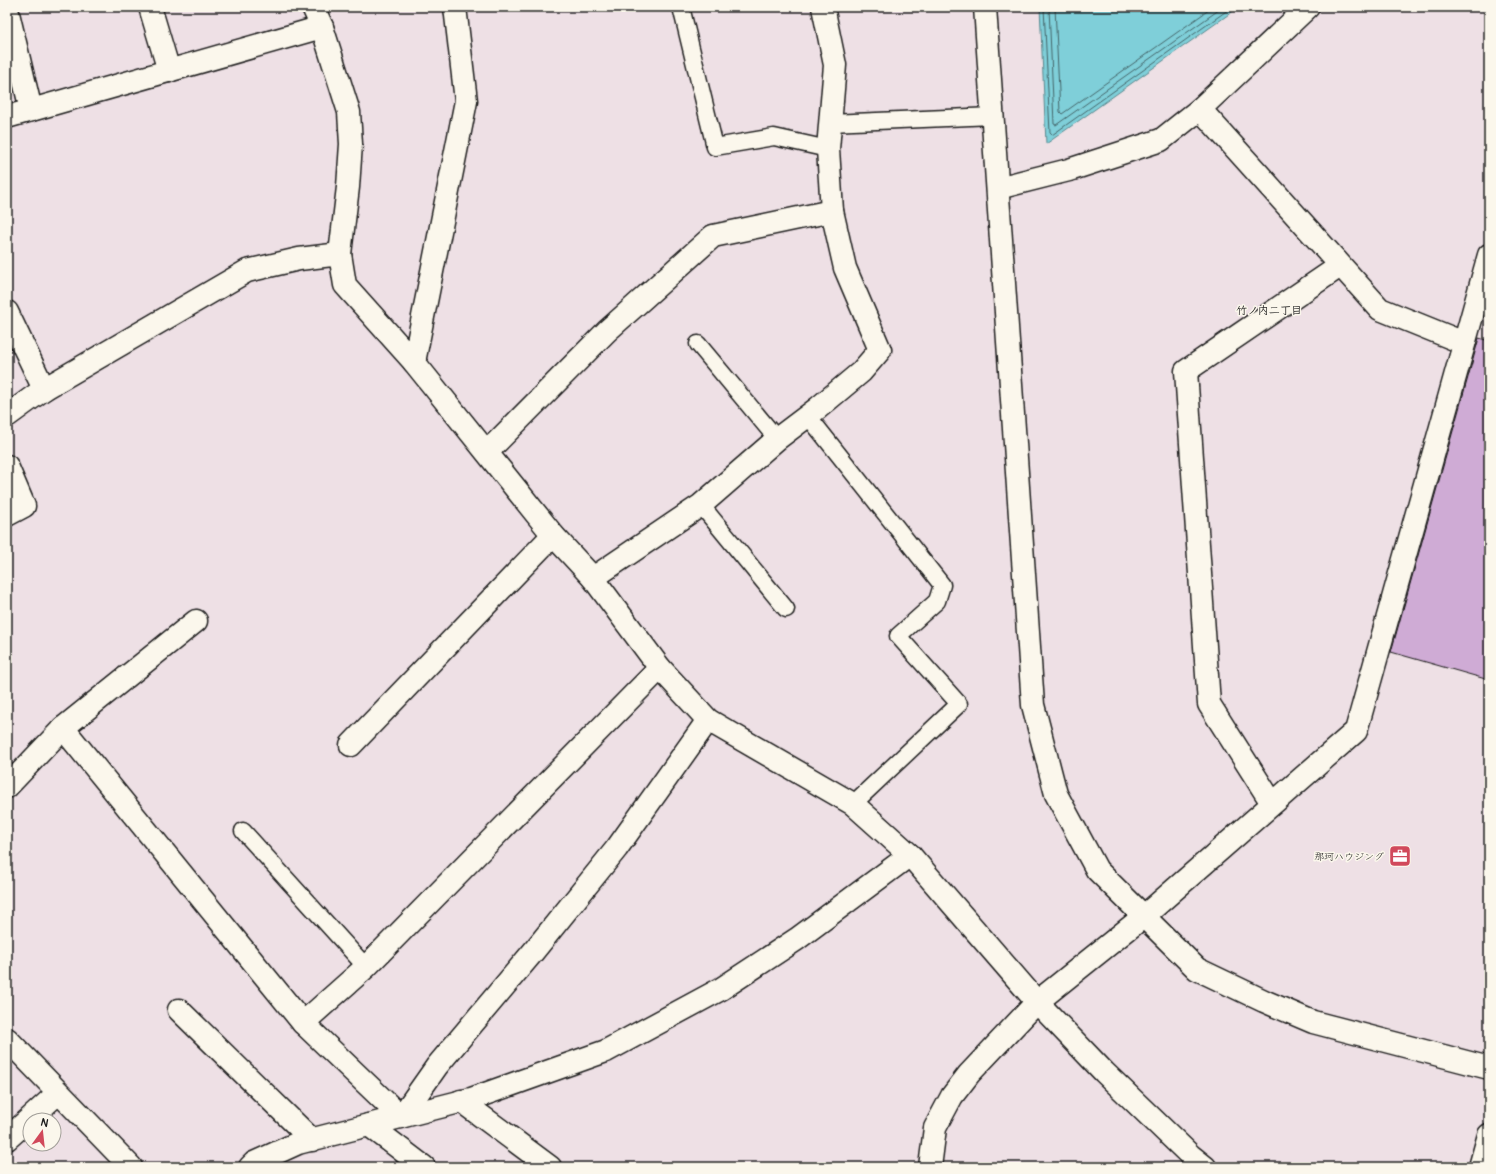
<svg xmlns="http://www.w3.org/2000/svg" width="1496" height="1174" font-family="Pangolin,'Klee One',sans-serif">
	<rect width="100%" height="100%" fill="#eee0e5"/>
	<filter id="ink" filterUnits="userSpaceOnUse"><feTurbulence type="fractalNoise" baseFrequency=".025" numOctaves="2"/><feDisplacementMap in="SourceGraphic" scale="8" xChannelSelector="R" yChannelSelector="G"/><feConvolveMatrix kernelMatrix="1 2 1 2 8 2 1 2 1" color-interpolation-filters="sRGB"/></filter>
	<g filter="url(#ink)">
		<path fill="#7fcfd9" stroke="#57878d" d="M 1040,7 L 1239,7 L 1046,144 Z"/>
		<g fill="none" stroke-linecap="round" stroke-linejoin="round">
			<g stroke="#446468" stroke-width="1">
				<path d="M 1044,7 L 1050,133 L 1052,135 L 1232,7"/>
				<path d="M 1049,7 L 1054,124 L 1056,125 L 1223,7"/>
				<path d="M 1055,7 L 1060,112 L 1062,114 L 1213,7"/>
			</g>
		</g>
		<path fill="#cfabd5" stroke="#1c1c1c" d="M 1479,338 L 1489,341 L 1489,680 L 1391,652 Z"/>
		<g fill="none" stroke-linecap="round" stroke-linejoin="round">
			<g stroke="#1c1c1c" stroke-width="19">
				<g id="service">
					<path d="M 681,7 L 715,147 L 774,137 L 828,149"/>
					<path d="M 830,123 L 993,116"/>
					<path d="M 698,344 L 777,439"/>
					<path d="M 808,416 L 942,585 L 937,601 L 898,636 L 959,704 L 853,804"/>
					<path d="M 701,505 L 786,609"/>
					<path d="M 243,831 L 366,967"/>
				</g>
			</g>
			<g stroke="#1c1c1c" stroke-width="25">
				<g id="minor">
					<path d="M 150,7 L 169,71"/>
					<path d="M 313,7 L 322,27 L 349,112 L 351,144 L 348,187 L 340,254"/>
					<path d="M 7,9 L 31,110"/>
					<path d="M 1200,109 L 1380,309 L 1464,343"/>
					<path d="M 7,117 L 322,27"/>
					<path d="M 998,188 L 1069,170 L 1161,140 L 1200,109 L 1308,7"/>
					<path d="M 7,312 L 44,389"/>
					<path d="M 414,362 L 466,101 L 455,7"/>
					<path d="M 7,416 L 44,389 L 247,271 L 299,259 L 340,254 L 345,285 L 414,362 L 553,535 L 593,578 L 660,668 L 708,720 L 853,804 L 910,855 L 1037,1002 L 1104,1072 L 1190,1155 L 1205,1167"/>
					<path d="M 487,452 L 607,331 L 713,236 L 832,211"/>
					<path d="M 7,466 L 24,506 L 7,515"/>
					<path d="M 593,578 L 701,505 L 777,439 L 818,408 L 861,372 L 880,350 L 845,268 L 832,211 L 828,149 L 835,65 L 823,7"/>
					<path d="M 63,728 L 196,621"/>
					<path d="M 351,745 L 553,535"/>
					<path d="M 7,787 L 63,728 L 303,1023 L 366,967 L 660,668"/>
					<path d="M 1272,803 L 1209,704 L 1186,371 L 1340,266"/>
					<path d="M 179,1010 L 312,1140"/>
					<path d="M 303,1023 L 401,1117 L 437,1066 L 533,952 L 617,848 L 708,720"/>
					<path d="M 7,1039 L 131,1167"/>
					<path d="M 461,1101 L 550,1167"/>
					<path d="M 369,1125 L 424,1167"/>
					<path d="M 7,1139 L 58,1093"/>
					<path d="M 250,1167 L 254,1163 L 298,1143 L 471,1099 L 606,1051 L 721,989 L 797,939 L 910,855"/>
					<path d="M 930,1167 L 935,1128 L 952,1096 L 969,1074 L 1037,1002 L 1143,917 L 1356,731 L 1489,255"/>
				</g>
			</g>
			<g stroke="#1c1c1c" stroke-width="25">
				<path id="tertiary" d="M 985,7 L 1033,705 L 1056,794 L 1097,870 L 1197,969 L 1264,1001 L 1313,1022 L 1489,1068"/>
			</g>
			<g stroke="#1c1c1c" stroke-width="25">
				<path id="trunk" d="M 1480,1167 L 1489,1135"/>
			</g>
			<use href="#service" stroke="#fbf7ec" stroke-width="16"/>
			<use href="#minor" stroke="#fbf7ec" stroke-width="22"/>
			<use href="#tertiary" stroke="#fbf7ec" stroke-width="22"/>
			<use href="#trunk" stroke="#fbf7ec" stroke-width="22"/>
		</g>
	</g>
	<defs>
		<g id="office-square" transform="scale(1.15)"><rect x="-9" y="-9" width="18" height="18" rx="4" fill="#d1495b" stroke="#fbf7ec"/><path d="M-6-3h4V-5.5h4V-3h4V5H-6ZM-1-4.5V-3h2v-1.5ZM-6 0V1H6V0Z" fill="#fff"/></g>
	</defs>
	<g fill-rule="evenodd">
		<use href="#office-square" x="1400" y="856"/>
	</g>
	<g text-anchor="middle" stroke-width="3" stroke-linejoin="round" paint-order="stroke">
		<g font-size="10" fill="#1c1c1c" stroke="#fbf7ec" text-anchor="end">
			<text x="1384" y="860">那珂ハウジング</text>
		</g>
		<g font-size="11" font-weight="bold" fill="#1c1c1c" stroke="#fbf7ec">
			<text x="1269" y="314">竹ノ内二丁目</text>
		</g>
	</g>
	<rect width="1496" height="1174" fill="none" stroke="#fbf7ec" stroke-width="24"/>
	<rect x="12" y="12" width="1472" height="1150" fill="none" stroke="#1c1c1c" stroke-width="1.5" filter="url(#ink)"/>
	<g transform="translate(42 1132) rotate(15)"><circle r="19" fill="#fbf7ec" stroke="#a29f99"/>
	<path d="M0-3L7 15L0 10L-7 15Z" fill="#d1495b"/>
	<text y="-6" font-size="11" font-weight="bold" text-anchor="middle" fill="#1c1c1c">N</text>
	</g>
</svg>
